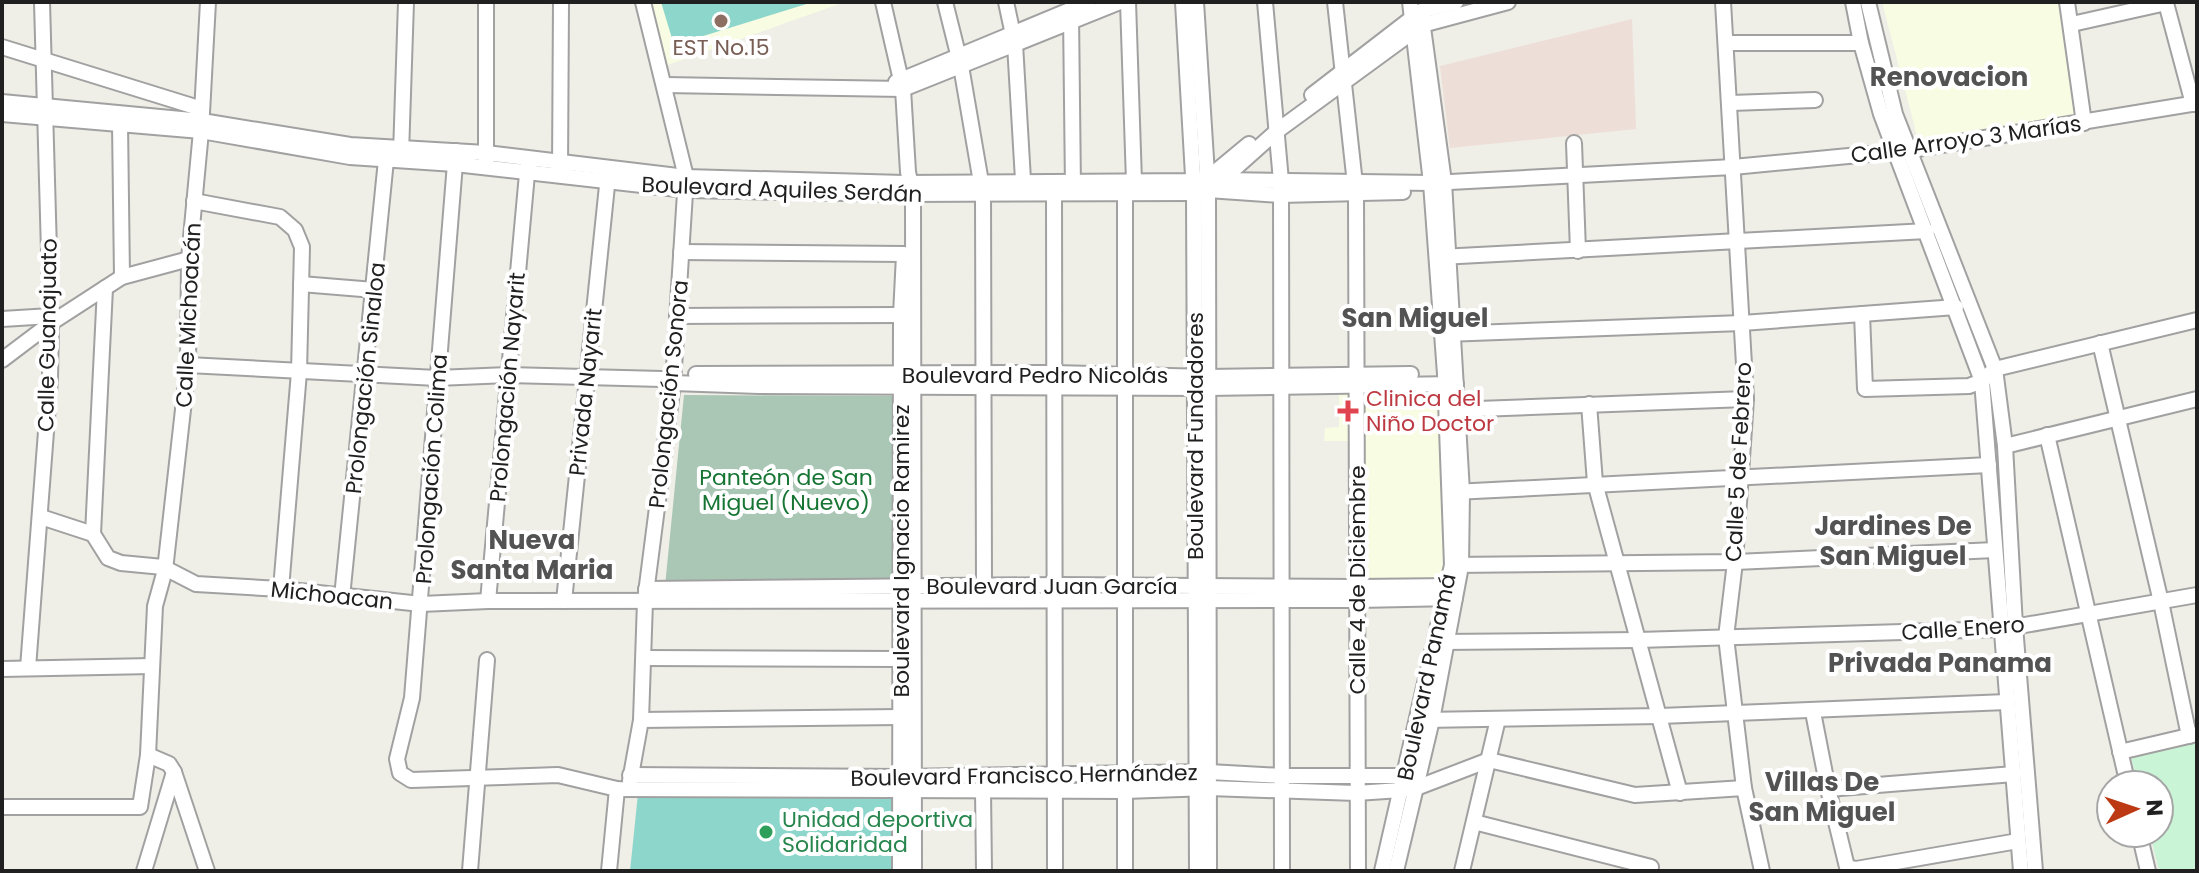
<svg xmlns="http://www.w3.org/2000/svg" width="2199" height="873" font-family="Poppins,sans-serif">
	<rect width="100%" height="100%" fill="#efeee7"/>
	<path fill="#eeded8" d="M 1632,19 L 1636,129 L 1450,148 L 1440,66 Z"/>
	<g fill="#f7fce3">
		<path d="M 648,2 L 845,2 L 665,66 Z"/>
		<path d="M 1882,2 L 2061,2 L 2079,122 L 1918,140 Z"/>
		<path d="M 1339,394 L 1356,394 L 1356,441 L 1324,441 L 1325,428 L 1339,427 Z"/>
		<path d="M 1443,396 L 1446,583 L 1365,584 L 1364,397 Z"/>
	</g>
	<path fill="#aac6b5" d="M 684,395 L 897,396 L 899,583 L 665,586 Z"/>
	<path fill="#c9f5d6" d="M 2197,742 L 2197,871 L 2159,871 L 2150,833 L 2159,833 L 2159,785 L 2138,785 L 2131,757 Z"/>
	<g fill="#8dd6cb">
		<path d="M 661,2 L 813,2 L 674,45 Z"/>
		<path d="M 898,792 L 899,871 L 630,871 L 638,794 Z"/>
	</g>
	<g fill="none" stroke-linecap="round" stroke-linejoin="round">
		<g stroke="#a1a1a1" stroke-width="18">
			<g id="minor">
				<path d="M 883,2 L 903,89 L 908,172 L 913,194 L 914,871"/>
				<path d="M 945,2 L 961,66 L 983,194 L 984,586"/>
				<path d="M 1006,2 L 1015,44 L 1023,180"/>
				<path d="M 1128,2 L 1134,182"/>
				<path d="M 1183,2 L 1194,193 L 1197,871"/>
				<path d="M 1196,2 L 1208,190 L 1209,871"/>
				<path d="M 1265,2 L 1281,181 L 1282,871"/>
				<path d="M 1335,2 L 1356,193 L 1358,871"/>
				<path d="M 1723,2 L 1746,399 L 1735,562 L 1726,637 L 1744,788 L 1762,871"/>
				<path d="M 1853,2 L 1861,43 L 1881,114 L 1982,381 L 2021,871"/>
				<path d="M 1868,2 L 1895,114 L 1995,369 L 2005,446 L 2015,626 L 2035,871"/>
				<path d="M 2067,2 L 2084,123"/>
				<path d="M 1071,14 L 1073,189"/>
				<path d="M 2072,24 L 2166,3 L 2193,104"/>
				<path d="M 1727,43 L 1861,43"/>
				<path d="M 2,47 L 202,109"/>
				<path d="M 896,82 L 1089,2"/>
				<path d="M 665,85 L 903,89 L 1120,2"/>
				<path d="M 1312,95 L 1421,11 L 1456,2"/>
				<path d="M 2,102 L 202,121 L 350,145 L 486,153 L 686,177 L 904,183 L 1193,181 L 1208,178 L 1249,144"/>
				<path d="M 1731,103 L 1815,100"/>
				<path d="M 2,114 L 201,131 L 350,157 L 455,164 L 686,190 L 904,194 L 1194,193 L 1208,190 L 1222,180 L 1277,131 L 1422,25 L 1508,2"/>
				<path d="M 120,123 L 122,277"/>
				<path d="M 1574,143 L 1578,251"/>
				<path d="M 456,151 L 412,698 L 397,759 L 400,773 L 411,780 L 558,775 L 617,789 L 1125,791 L 1209,788 L 1356,793 L 1401,790 L 1416,788 L 1489,760 L 1635,795 L 1744,788"/>
				<path d="M 401,154 L 406,2"/>
				<path d="M 486,162 L 486,2"/>
				<path d="M 560,170 L 561,2"/>
				<path d="M 1220,180 L 1431,183 L 1733,167 L 1911,150 L 2197,103"/>
				<path d="M 1054,187 L 1055,871"/>
				<path d="M 1208,190 L 1280,195 L 1403,192"/>
				<path d="M 194,201 L 280,217 L 295,230 L 302,247 L 299,372 L 281,589"/>
				<path d="M 681,252 L 904,254"/>
				<path d="M 1440,257 L 1927,231"/>
				<path d="M 301,284 L 374,290"/>
				<path d="M 105,288 L 93,534 L 108,558 L 121,563 L 163,567 L 196,584 L 281,589 L 421,604 L 488,601 L 1358,600 L 1455,598"/>
				<path d="M 1862,314 L 1865,389 L 1969,386 L 1982,381 L 1995,369 L 2197,320"/>
				<path d="M 677,316 L 901,315"/>
				<path d="M 2,319 L 51,316"/>
				<path d="M 1445,334 L 1742,323 L 1956,307"/>
				<path d="M 2100,343 L 2161,602 L 2189,736"/>
				<path d="M 2,360 L 51,323 L 122,277 L 189,259"/>
				<path d="M 188,365 L 437,378 L 508,375 L 662,379 L 673,383 L 759,386 L 1208,388 L 1456,384"/>
				<path d="M 696,374 L 1054,373 L 1208,377 L 1411,374"/>
				<path d="M 1589,404 L 1595,483 L 1680,793"/>
				<path d="M 1450,410 L 1746,399"/>
				<path d="M 2047,435 L 2128,785"/>
				<path d="M 2005,446 L 2197,399"/>
				<path d="M 1454,492 L 1989,465"/>
				<path d="M 41,517 L 93,534"/>
				<path d="M 1452,565 L 1735,562 L 1995,550"/>
				<path d="M 646,589 L 1055,585 L 1358,587 L 1453,586"/>
				<path d="M 342,597 L 386,160"/>
				<path d="M 488,601 L 528,163"/>
				<path d="M 564,601 L 608,176"/>
				<path d="M 1441,642 L 1638,640 L 2002,629 L 2197,595"/>
				<path d="M 645,658 L 900,659"/>
				<path d="M 28,668 L 50,379 L 51,323 L 42,2"/>
				<path d="M 2,669 L 152,666"/>
				<path d="M 1813,712 L 1828,789 L 1847,867 L 1856,869 L 2018,841"/>
				<path d="M 641,720 L 900,717"/>
				<path d="M 1424,720 L 1660,716 L 2007,702"/>
				<path d="M 2120,752 L 2197,734"/>
				<path d="M 148,755 L 169,764 L 174,772 L 207,871"/>
				<path d="M 630,775 L 900,777 L 1209,772 L 1282,776 L 1413,776"/>
				<path d="M 630,781 L 641,720 L 645,601 L 673,383 L 686,177 L 643,2"/>
				<path d="M 1828,789 L 2014,774"/>
				<path d="M 983,791 L 984,871"/>
				<path d="M 2,807 L 140,807 L 148,755 L 155,606 L 165,570 L 188,365 L 189,259 L 201,131 L 208,2"/>
				<path d="M 1474,822 L 1651,867"/>
				<path d="M 2139,833 L 2148,871"/>
				<path d="M 144,871 L 174,772"/>
				<path d="M 470,871 L 487,660"/>
				<path d="M 609,871 L 617,789"/>
				<path d="M 900,871 L 901,315 L 904,255"/>
				<path d="M 1125,871 L 1125,195"/>
				<path d="M 1382,871 L 1452,565 L 1445,374 L 1431,183 L 1410,2"/>
				<path d="M 1396,871 L 1432,720 L 1461,566 L 1462,492 L 1444,182 L 1422,20"/>
				<path d="M 1462,871 L 1498,719"/>
			</g>
		</g>
		<use href="#minor" stroke="#fff" stroke-width="14"/>
	</g>
	<circle fill="#8d6e63" stroke="#fff" stroke-width="3" cx="721" cy="21" r="8"/>
	<path fill="#e0444e" stroke="#fff" stroke-width="3" d="M1344 399h8v8h8v8h-8v8h-8v-8h-8v-8h8z"/>
	<circle fill="#2e9e5b" stroke="#fff" stroke-width="3" cx="766" cy="832" r="8"/>
	<g text-anchor="middle" stroke-width="8" stroke-linejoin="round" paint-order="stroke">
		<g font-size="22" fill="#785e54" stroke="#fff">
			<text x="721" y="55">EST No.15</text>
		</g>
		<g font-size="22" fill="#202020" stroke="#fff">
			<text transform="translate(1966 139) rotate(-8)" y="8">Calle Arroyo 3 Marías</text>
			<text transform="translate(782 189) rotate(2)" y="8">Boulevard Aquiles Serdán</text>
			<text transform="translate(188 315) rotate(-87)" y="8">Calle Michoacán</text>
			<text transform="translate(47 335) rotate(-89)" y="8">Calle Guanajuato</text>
			<text x="1035" y="383">Boulevard Pedro Nicolás</text>
			<text transform="translate(365 378) rotate(-84)" y="8">Prolongación Sinaloa</text>
			<text transform="translate(507 387) rotate(-85)" y="8">Prolongación Nayarit</text>
			<text transform="translate(585 392) rotate(-84)" y="8">Privada Nayarit</text>
			<text transform="translate(668 394) rotate(-84)" y="8">Prolongación Sonora</text>
			<text transform="translate(1195 436) rotate(-90)" y="8">Boulevard Fundadores</text>
			<text transform="translate(1738 462) rotate(-87)" y="8">Calle 5 de Febrero</text>
			<text transform="translate(431 469) rotate(-86)" y="8">Prolongación Colima</text>
			<text transform="translate(901 551) rotate(-90)" y="8">Boulevard Ignacio Ramirez</text>
			<text transform="translate(1357 580) rotate(-90)" y="8">Calle 4 de Diciembre</text>
			<text x="1052" y="594">Boulevard Juan García</text>
			<text transform="translate(332 595) rotate(6)" y="8">Michoacan</text>
			<text transform="translate(1963 628) rotate(-4)" y="8">Calle Enero</text>
			<text transform="translate(1426 677) rotate(-78)" y="8">Boulevard Panamá</text>
			<text transform="translate(1024 775) rotate(-1)" y="8">Boulevard Francisco Hernández</text>
		</g>
		<g font-size="22" fill="#be3a42" stroke="#fff" text-anchor="start">
			<text x="1366" y="406">Clinica del<tspan x="1366" dy="25">Niño Doctor</tspan></text>
		</g>
		<g font-size="22" fill="#177534" stroke="#fff">
			<text x="786" y="485">Panteón de San<tspan x="786" dy="25">Miguel (Nuevo)</tspan></text>
		</g>
		<g font-size="22" fill="#27864d" stroke="#fff" text-anchor="start">
			<text x="782" y="827">Unidad deportiva<tspan x="782" dy="25">Solidaridad</tspan></text>
		</g>
		<g font-size="26" font-weight="bold" fill="#535353" stroke="#fff">
			<text x="1949" y="86">Renovacion</text>
			<text x="1415" y="327">San Miguel</text>
			<text x="1893" y="535">Jardines De<tspan x="1893" dy="30">San Miguel</tspan></text>
			<text x="532" y="549">Nueva<tspan x="532" dy="30">Santa Maria</tspan></text>
			<text x="1940" y="672">Privada Panama</text>
			<text x="1822" y="791">Villas De<tspan x="1822" dy="30">San Miguel</tspan></text>
		</g>
	</g>
	<rect width="2199" height="873" fill="none" stroke="#202020" stroke-width="8"/>
	<g transform="translate(2135 809) rotate(87)"><circle r="38" fill="#ffffff" stroke="#a6a6a6" stroke-width="2"/>
	<path d="M0-6L14 30L0 20L-14 30Z" fill="#bc3914"/>
	<text y="-12" font-size="22" font-weight="bold" text-anchor="middle" fill="#202020">N</text>
	</g>
</svg>
